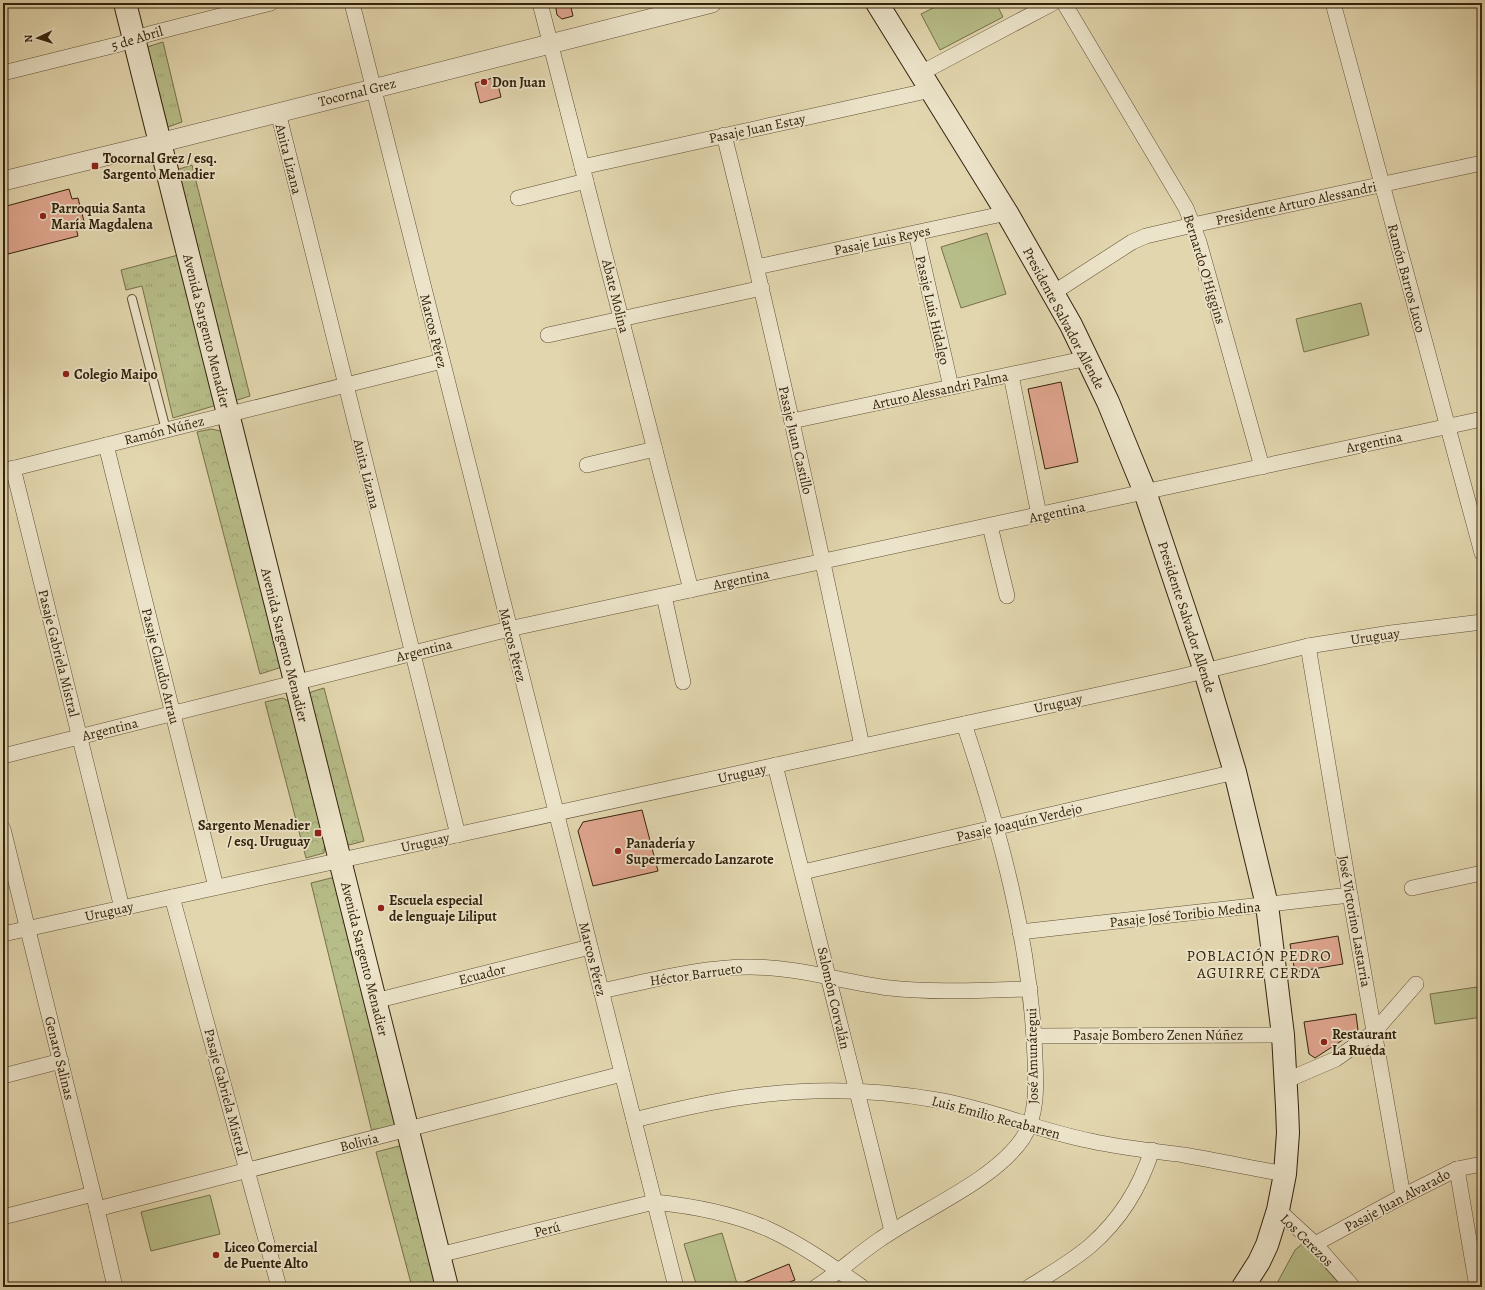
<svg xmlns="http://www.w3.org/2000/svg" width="1485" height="1290" font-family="Alegreya,serif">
	<defs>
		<pattern id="grass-tufts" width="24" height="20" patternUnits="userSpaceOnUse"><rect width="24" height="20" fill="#b7bd88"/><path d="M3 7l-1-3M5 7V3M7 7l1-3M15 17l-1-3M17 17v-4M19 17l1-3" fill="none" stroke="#9ea274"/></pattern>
		<pattern id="park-crowns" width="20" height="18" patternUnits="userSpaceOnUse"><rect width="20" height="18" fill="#b7bd88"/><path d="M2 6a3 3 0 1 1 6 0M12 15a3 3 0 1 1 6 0" fill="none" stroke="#9ea274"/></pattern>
	</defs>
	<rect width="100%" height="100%" fill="#e2d6ae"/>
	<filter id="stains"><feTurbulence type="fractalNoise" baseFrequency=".005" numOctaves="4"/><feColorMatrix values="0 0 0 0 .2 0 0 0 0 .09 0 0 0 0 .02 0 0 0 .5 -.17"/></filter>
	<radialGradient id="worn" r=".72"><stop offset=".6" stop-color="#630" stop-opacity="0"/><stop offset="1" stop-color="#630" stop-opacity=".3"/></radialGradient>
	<g fill="url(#grass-tufts)" stroke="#76704a">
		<path d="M 163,42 L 182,122 L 168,127 L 147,47 Z"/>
		<path d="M 192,165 L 250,396 L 234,401 L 176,170 Z"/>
		<path d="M 182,254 L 217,405 L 173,418 L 142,286 L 126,290 L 121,270 Z"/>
	</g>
	<g fill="url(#park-crowns)" stroke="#76704a">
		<path d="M 211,429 L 221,431 L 282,667 L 260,674 L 197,432 Z"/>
		<path d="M 324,688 L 364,841 L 349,845 L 343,837 L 307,697 L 311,692 Z"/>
		<path d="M 283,698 L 291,703 L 325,841 L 324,853 L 306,858 L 265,702 Z"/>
		<path d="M 335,877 L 398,1124 L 372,1132 L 311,883 Z"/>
		<path d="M 403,1145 L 438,1287 L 412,1287 L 376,1152 Z"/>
	</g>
	<g fill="#b7bd88" stroke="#76704a">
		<path d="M 943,3 L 996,3 L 1003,17 L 940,50 L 921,14 Z"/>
		<path d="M 987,233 L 1006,294 L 961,308 L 941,247 Z"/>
		<path d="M 1361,303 L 1369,335 L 1304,352 L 1296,319 Z"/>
		<path d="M 1477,987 L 1482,1017 L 1435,1024 L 1430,994 Z"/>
		<path d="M 210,1195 L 220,1234 L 151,1251 L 141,1212 Z"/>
		<path d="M 722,1233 L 738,1287 L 697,1287 L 684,1244 Z"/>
		<path d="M 1303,1243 L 1342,1287 L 1275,1287 L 1295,1250 Z"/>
	</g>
	<g fill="#e0a68f" stroke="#34230d">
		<path d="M 555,3 L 570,3 L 573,16 L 562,19 L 557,15 Z"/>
		<path d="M 496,77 L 501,97 L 480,103 L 475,83 Z"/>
		<path d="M 69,189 L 72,199 L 78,198 L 85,225 L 76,228 L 78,236 L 8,254 L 3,236 L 3,207 Z"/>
		<path d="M 1061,382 L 1078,462 L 1045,469 L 1028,389 Z"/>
		<path d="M 642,810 L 658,871 L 593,886 L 578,831 L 583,822 Z"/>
		<path d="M 1338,936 L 1343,964 L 1295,972 L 1290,944 Z"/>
		<path d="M 1356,1014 L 1358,1030 L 1315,1058 L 1309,1054 L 1304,1022 Z"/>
		<path d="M 789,1264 L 795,1280 L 777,1287 L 733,1287 Z"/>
	</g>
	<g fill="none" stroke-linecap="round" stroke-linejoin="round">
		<g stroke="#605035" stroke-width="10">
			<path id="service" d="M 132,299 L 166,430"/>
		</g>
		<g stroke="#605035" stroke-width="16">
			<g id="minor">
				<path d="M 352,3 L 676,1287"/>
				<path d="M 540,3 L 691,590"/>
				<path d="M 1064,3 L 1186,208 L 1199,242 L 1262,467"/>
				<path d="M 1333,3 L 1482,553"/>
				<path d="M 3,73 L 120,44 L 149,34 L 271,3"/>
				<path d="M 921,73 L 1053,3"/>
				<path d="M 278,112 L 458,835"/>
				<path d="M 724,135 C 775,338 819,542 862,746"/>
				<path d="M 582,167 L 931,90"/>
				<path d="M 518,198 L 586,181"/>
				<path d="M 916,233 L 951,387"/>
				<path d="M 757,267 L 1007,213"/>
				<path d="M 1053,293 L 1132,242 L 1146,236 L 1193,225 L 1482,163"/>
				<path d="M 548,335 L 762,288"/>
				<path d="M 1011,375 L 1039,515"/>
				<path d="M 792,421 L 1088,358"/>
				<path d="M 106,445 L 216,887"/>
				<path d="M 587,465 L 655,449"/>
				<path d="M 13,468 L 122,908"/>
				<path d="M 3,471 L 442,361"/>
				<path d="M 990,526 L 1007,596"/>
				<path d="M 664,596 L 683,682"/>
				<path d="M 1308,646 L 1350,895 L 1403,1196"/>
				<path d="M 3,756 L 509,629 L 1482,419"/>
				<path d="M 775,765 C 815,920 852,1076 892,1231"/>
				<path d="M 3,829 L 97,1209 L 115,1287"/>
				<path d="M 803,872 L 1235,772"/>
				<path d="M 1412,888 L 1482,873"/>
				<path d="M 172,897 L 279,1287"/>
				<path d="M 1020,932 L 1350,895"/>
				<path d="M 3,934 L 1175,678 L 1308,646 L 1391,633 L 1482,622"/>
				<path d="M 601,991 C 650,981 700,967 750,967 C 800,967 842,982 890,988 C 937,993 983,990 1030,989"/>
				<path d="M 375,1001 L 590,947"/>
				<path d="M 1034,1036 L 1283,1035"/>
				<path d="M 3,1076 L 61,1061"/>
				<path d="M 1285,1081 L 1336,1059 L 1374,1032 L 1416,984"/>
				<path d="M 634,1120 C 670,1111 707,1102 744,1097 C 807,1088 874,1089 937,1100 C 990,1109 1039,1131 1091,1141 C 1122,1148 1153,1151 1184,1155 C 1218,1161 1252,1168 1285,1174"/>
				<path d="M 1457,1169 L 1477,1287"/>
				<path d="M 97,1209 L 622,1074"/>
				<path d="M 1278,1210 L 1315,1244 L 1353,1287"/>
				<path d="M 3,1217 L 93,1194"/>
				<path d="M 1315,1244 L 1403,1196 L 1457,1169 L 1482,1164"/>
				<path d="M 439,1255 L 654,1202 C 693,1206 732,1213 768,1229 C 801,1244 832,1266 862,1287"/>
				<path d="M 816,1287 C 838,1273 857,1255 879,1240 C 922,1210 994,1181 1023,1138 C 1038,1114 1036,1084 1035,1058 C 1031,944 1000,831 964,724"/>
				<path d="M 1029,1287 C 1050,1274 1071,1262 1090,1246 C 1120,1220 1140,1188 1152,1150"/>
			</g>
		</g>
		<g stroke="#605035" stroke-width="20">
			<path id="tertiary" d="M 3,181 L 159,143 L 712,3"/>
		</g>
		<g stroke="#34230d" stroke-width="24">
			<g id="secondary">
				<path d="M 125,3 L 447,1287"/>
				<path d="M 877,3 L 1007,213 L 1071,325 L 1108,402 L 1145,492 L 1205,671 L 1235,772 L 1267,905 L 1283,1035 L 1287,1107 L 1288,1133 L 1285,1174 L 1278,1210 L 1267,1245 L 1259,1262 L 1243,1287"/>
			</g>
		</g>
		<use href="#service" stroke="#ece4ca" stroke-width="8"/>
		<use href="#minor" stroke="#ece4ca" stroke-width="15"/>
		<use href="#tertiary" stroke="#ece4ca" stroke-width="19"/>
		<use href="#secondary" stroke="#ece4ca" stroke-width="22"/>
	</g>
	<g fill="#8f2418" stroke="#ece4ca" stroke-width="1.5">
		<circle cx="484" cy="82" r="4"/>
		<rect x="91" y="162" width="8" height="8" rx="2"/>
		<circle cx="43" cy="216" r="4"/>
		<circle cx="66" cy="374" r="4"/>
		<rect x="314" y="829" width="8" height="8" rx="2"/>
		<circle cx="618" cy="851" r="4"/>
		<circle cx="381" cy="908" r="4"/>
		<circle cx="1324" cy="1042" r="4"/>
		<circle cx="216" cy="1255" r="4"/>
	</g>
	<g text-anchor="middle" stroke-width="3.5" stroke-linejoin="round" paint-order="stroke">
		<g font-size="14" fill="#34230d" stroke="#ece4ca">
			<text transform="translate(137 38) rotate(-17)" y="5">5 de Abril</text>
			<text transform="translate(357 92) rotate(-14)" y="5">Tocornal Grez</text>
			<text transform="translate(757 128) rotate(-12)" y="5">Pasaje Juan Estay</text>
			<text transform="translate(289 159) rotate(76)" y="5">Anita Lizana</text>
			<text transform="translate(1296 203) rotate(-12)" y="5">Presidente Arturo Alessandri</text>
			<text transform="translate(882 240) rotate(-12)" y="5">Pasaje Luis Reyes</text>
			<text transform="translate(1205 269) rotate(73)" y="5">Bernardo O'Higgins</text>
			<text transform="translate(1407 278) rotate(75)" y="5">Ramón Barros Luco</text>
			<text transform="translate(616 296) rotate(76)" y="5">Abate Molina</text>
			<text transform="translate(933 310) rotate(77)" y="5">Pasaje Luis Hidalgo</text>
			<text transform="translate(1064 318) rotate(62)" y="5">Presidente Salvador Allende</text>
			<text transform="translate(207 331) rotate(76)" y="5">Avenida Sargento Menadier</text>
			<text transform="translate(434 331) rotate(76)" y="5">Marcos Pérez</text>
			<text transform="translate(940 390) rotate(-12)" y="5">Arturo Alessandri Palma</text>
			<text transform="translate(164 430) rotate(-14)" y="5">Ramón Núñez</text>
			<text transform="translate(796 440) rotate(77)" y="5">Pasaje Juan Castillo</text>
			<text transform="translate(1374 442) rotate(-12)" y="5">Argentina</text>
			<text transform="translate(367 474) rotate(76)" y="5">Anita Lizana</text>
			<text transform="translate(1057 512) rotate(-12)" y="5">Argentina</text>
			<text transform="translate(741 579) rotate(-12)" y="5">Argentina</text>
			<text transform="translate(1187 617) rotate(72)" y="5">Presidente Salvador Allende</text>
			<text transform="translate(1375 636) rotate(-8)" y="5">Uruguay</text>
			<text transform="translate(285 645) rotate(76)" y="5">Avenida Sargento Menadier</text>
			<text transform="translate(513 645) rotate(76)" y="5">Marcos Pérez</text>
			<text transform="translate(424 650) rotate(-14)" y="5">Argentina</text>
			<text transform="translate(59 653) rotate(76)" y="5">Pasaje Gabriela Mistral</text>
			<text transform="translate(161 666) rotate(76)" y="5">Pasaje Claudio Arrau</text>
			<text transform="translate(1058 703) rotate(-12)" y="5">Uruguay</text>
			<text transform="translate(110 729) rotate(-14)" y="5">Argentina</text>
			<text transform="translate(742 773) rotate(-12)" y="5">Uruguay</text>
			<text transform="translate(1019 822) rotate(-13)" y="5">Pasaje Joaquín Verdejo</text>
			<text transform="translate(425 842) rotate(-12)" y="5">Uruguay</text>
			<text transform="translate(109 911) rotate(-12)" y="5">Uruguay</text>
			<text transform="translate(1185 914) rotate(-6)" y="5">Pasaje José Toribio Medina</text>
			<text transform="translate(1355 921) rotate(80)" y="5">José Victorino Lastarria</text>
			<text transform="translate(365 959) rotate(76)" y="5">Avenida Sargento Menadier</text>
			<text transform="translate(593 959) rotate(76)" y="5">Marcos Pérez</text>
			<text transform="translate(482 974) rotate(-14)" y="5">Ecuador</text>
			<text transform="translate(696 974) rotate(-8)" y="5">Héctor Barrueto</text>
			<text transform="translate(834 998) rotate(77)" y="5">Salomón Corvalán</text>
			<text x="1158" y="1040">Pasaje Bombero Zenen Núñez</text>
			<text transform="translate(1032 1056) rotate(-91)" y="5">José Amunátegui</text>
			<text transform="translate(60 1058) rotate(76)" y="5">Genaro Salinas</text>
			<text transform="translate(226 1092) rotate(75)" y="5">Pasaje Gabriela Mistral</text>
			<text transform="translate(996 1117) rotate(15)" y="5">Luis Emilio Recabarren</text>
			<text transform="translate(359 1142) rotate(-14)" y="5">Bolivia</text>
			<text transform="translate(1397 1200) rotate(-28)" y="5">Pasaje Juan Alvarado</text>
			<text transform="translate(547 1229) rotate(-14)" y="5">Perú</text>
			<text transform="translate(1307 1240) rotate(45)" y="5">Los Cerezos</text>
		</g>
		<g font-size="14" font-weight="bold" fill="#34230d" stroke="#ece4ca" text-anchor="start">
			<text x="492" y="87">Don Juan</text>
			<text x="103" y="163">Tocornal Grez / esq.<tspan x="103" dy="16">Sargento Menadier</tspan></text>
			<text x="51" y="213">Parroquia Santa<tspan x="51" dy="16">María Magdalena</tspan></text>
			<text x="74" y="379">Colegio Maipo</text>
			<text x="310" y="830" text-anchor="end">Sargento Menadier<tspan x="310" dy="16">/ esq. Uruguay</tspan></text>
			<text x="626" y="848">Panadería y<tspan x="626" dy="16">Supermercado Lanzarote</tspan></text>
			<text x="389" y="905">Escuela especial<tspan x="389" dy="16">de lenguaje Liliput</tspan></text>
			<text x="1332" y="1039">Restaurant<tspan x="1332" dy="16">La Rueda</tspan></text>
			<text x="224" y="1252">Liceo Comercial<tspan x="224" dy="16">de Puente Alto</tspan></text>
		</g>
		<g font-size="15" letter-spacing="1" fill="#34230d" stroke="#ece4ca">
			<text x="1259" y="961">POBLACIÓN PEDRO<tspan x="1259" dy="17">AGUIRRE CERDA</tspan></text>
		</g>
	</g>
	<rect width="1485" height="1290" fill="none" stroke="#e2d6ae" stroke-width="16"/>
	<rect x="4" y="4" width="1477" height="1282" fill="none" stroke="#34230d" stroke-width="2"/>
	<rect x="8" y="8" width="1469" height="1274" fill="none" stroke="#34230d"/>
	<g transform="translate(38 38) rotate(266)" stroke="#ece4ca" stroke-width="3" paint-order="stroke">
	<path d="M0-3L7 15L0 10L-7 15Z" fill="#34230d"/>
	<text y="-6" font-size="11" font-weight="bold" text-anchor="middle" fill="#34230d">N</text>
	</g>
	<rect width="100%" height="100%" filter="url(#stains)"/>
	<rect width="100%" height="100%" fill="url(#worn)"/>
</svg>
